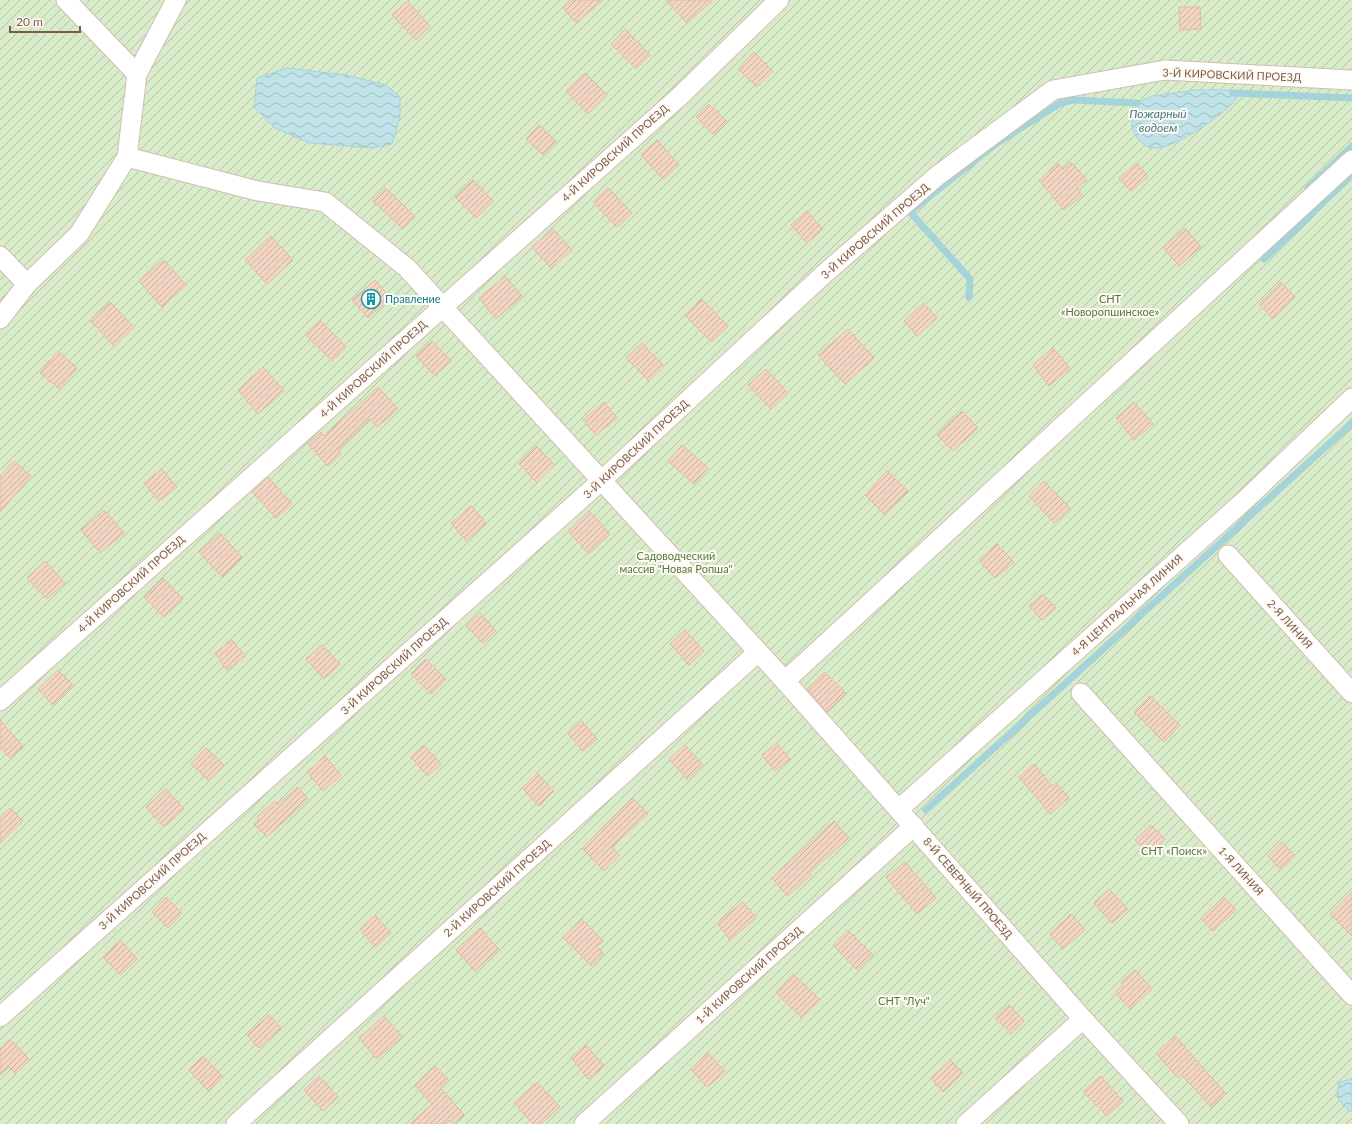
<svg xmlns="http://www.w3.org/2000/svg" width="1352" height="1124" font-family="Lato,sans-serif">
	<defs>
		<pattern id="garden-furrows" width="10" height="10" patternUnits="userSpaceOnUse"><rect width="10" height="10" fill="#d8ecc9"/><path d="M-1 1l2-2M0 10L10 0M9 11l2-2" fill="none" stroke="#b4c2a5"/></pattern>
		<pattern id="water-waves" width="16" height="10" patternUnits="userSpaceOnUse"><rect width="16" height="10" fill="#bfe3e8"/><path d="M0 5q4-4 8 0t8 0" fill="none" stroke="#a0bbbe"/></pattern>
		<pattern id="building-hatch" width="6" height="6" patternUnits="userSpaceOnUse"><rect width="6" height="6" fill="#f3d5c3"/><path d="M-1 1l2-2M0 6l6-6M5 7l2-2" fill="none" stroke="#cab0a1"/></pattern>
	</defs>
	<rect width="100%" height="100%" fill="#fdf6ec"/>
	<rect fill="url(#garden-furrows)" x="0" y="0" width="1352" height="1124"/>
	<g fill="url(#water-waves)" stroke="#a5d3da">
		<path d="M 287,68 L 346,75 L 386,85 L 400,97 L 400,117 L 392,144 L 373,148 L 310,143 L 275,128 L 254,107 L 257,78 Z"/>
		<path d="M 1195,90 L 1231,90 L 1237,98 C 1225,114 1175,149 1154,148 C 1147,148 1141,143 1137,137 C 1128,126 1132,115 1137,103 L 1152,96 Z"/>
		<path d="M 1352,1079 L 1352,1112 L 1346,1108 L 1337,1097 L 1339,1082 Z"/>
	</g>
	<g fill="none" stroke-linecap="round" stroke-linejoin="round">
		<g stroke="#a5d3da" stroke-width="7">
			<path d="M 1233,93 L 1352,98"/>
			<path d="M 1308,188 L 1352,146"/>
			<path d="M 1264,259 L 1352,175"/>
			<path d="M 969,297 L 970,279 L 910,212 L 997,143 L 1059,104 L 1073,100 L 1137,103"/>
			<path d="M 926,810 L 1352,423"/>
		</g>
	</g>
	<g fill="url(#building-hatch)" stroke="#e6bba3">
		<path d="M 573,0 L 603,0 L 576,23 L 563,8 Z"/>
		<path d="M 666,0 L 713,0 L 687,23 Z"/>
		<path d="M 407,1 L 430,26 L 416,40 L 392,15 Z"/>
		<path d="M 1179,7 L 1200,7 L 1201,29 L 1180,30 Z"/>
		<path d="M 625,29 L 650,55 L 636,69 L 611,44 Z"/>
		<path d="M 754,52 L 773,71 L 757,87 L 738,69 Z"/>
		<path d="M 585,73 L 607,95 L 588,114 L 566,91 Z"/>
		<path d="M 709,104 L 727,121 L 714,135 L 696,117 Z"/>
		<path d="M 539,125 L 556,141 L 543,155 L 526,139 Z"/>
		<path d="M 657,140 L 679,165 L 663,179 L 641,155 Z"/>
		<path d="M 1071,162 L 1087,180 L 1077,188 L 1083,195 L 1064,210 L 1039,180 L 1058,164 L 1063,169 Z"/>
		<path d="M 1137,163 L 1148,177 L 1131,191 L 1119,178 Z"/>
		<path d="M 473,180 L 493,201 L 476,218 L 455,197 Z"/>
		<path d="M 385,188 L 415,216 L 403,229 L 373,201 Z"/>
		<path d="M 608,188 L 632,213 L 617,227 L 593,202 Z"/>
		<path d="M 807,211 L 823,229 L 807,243 L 791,225 Z"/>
		<path d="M 1185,228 L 1201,247 L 1179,266 L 1163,247 Z"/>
		<path d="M 553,229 L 572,250 L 551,268 L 532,247 Z"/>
		<path d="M 271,236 L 293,260 L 267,284 L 245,260 Z"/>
		<path d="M 164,260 L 186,285 L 162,307 L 139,281 Z"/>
		<path d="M 505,276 L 522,296 L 496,319 L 479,298 Z"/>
		<path d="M 375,280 L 390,298 L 368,318 L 352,300 Z"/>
		<path d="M 1281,282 L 1295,297 L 1273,319 L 1259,304 Z"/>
		<path d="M 702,299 L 728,326 L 711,342 L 685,315 Z"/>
		<path d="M 110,302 L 134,327 L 114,346 L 90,320 Z"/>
		<path d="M 924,303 L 937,318 L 917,336 L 904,321 Z"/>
		<path d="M 320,320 L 346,347 L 332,361 L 305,334 Z"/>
		<path d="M 848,329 L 874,358 L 845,384 L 818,355 Z"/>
		<path d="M 432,341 L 451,361 L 435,376 L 416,356 Z"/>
		<path d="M 642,343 L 664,366 L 649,381 L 626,358 Z"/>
		<path d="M 1053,348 L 1070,368 L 1049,386 L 1033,365 Z"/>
		<path d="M 58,351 L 77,368 L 59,389 L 40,373 Z"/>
		<path d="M 263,367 L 284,391 L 258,414 L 238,390 Z"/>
		<path d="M 766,369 L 788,393 L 771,409 L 748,385 Z"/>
		<path d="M 378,387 L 398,409 L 377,427 L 370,419 L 338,450 L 341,454 L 328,466 L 308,444 L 321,432 L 324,436 Z"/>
		<path d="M 604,402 L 617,418 L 596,435 L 583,420 Z"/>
		<path d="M 1134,402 L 1153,424 L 1134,440 L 1116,418 Z"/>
		<path d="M 962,411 L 978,428 L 953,451 L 937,435 Z"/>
		<path d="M 682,445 L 708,468 L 694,484 L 668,461 Z"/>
		<path d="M 536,446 L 555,465 L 537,483 L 519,464 Z"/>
		<path d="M 14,461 L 31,476 L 0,512 L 0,476 Z"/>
		<path d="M 162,469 L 177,487 L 159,501 L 144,483 Z"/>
		<path d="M 887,471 L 908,491 L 885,515 L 865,495 Z"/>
		<path d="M 268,477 L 292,504 L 276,518 L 252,492 Z"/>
		<path d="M 1044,481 L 1070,508 L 1054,523 L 1029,496 Z"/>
		<path d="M 471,506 L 486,523 L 466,541 L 451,523 Z"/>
		<path d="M 104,510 L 124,533 L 100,553 L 81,530 Z"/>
		<path d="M 589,511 L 610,534 L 589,554 L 568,531 Z"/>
		<path d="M 220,533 L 242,557 L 222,577 L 199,552 Z"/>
		<path d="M 997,544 L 1014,562 L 995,578 L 979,560 Z"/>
		<path d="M 45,561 L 65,583 L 47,599 L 27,578 Z"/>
		<path d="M 163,578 L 183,599 L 164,617 L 144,597 Z"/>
		<path d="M 1043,594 L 1056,608 L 1042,620 L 1029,606 Z"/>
		<path d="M 480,613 L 496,631 L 483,643 L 466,626 Z"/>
		<path d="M 685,630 L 704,651 L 689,665 L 670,644 Z"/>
		<path d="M 232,640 L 245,656 L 227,670 L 215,653 Z"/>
		<path d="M 322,645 L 340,664 L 324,679 L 306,659 Z"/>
		<path d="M 426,659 L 446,679 L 431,694 L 411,674 Z"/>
		<path d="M 58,670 L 73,685 L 53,705 L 38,689 Z"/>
		<path d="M 825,672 L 846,693 L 827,712 L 807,689 Z"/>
		<path d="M 1150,696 L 1180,725 L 1164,742 L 1134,712 Z"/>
		<path d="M 0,720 L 23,746 L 10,758 L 0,747 Z"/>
		<path d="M 582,721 L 597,739 L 583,751 L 568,734 Z"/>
		<path d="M 777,743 L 790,759 L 775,771 L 762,755 Z"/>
		<path d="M 424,745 L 441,764 L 427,776 L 411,757 Z"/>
		<path d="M 685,745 L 703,765 L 687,779 L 669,759 Z"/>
		<path d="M 206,748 L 224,765 L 209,781 L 191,764 Z"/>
		<path d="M 325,756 L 341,775 L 323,791 L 307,772 Z"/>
		<path d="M 1034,764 L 1052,786 L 1056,783 L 1069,798 L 1050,814 L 1019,777 Z"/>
		<path d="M 537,773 L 554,791 L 539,806 L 522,788 Z"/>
		<path d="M 298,787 L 308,799 L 267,837 L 254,824 L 259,820 L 257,817 L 275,801 L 278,804 Z"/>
		<path d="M 166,789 L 184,809 L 164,827 L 146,807 Z"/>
		<path d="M 633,798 L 648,814 L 612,847 L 620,855 L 604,871 L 582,848 Z"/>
		<path d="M 10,808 L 23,821 L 0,843 L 0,817 Z"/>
		<path d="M 834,821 L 849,838 L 809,873 L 811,875 L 787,896 L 772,878 Z"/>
		<path d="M 1151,825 L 1165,839 L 1150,855 L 1135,840 Z"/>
		<path d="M 1282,842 L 1295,856 L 1281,870 L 1268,856 Z"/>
		<path d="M 905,862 L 936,898 L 917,914 L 886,877 Z"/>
		<path d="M 1109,889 L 1128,909 L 1112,923 L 1094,903 Z"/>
		<path d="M 1352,892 L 1352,936 L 1330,914 Z"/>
		<path d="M 166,897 L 182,913 L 168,928 L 152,912 Z"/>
		<path d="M 1224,897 L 1236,910 L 1213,931 L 1201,918 Z"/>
		<path d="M 743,902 L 756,918 L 730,940 L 717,923 Z"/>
		<path d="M 1071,914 L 1085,930 L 1063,949 L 1050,934 Z"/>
		<path d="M 375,915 L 391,933 L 375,947 L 360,929 Z"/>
		<path d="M 582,919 L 603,941 L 597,947 L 604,954 L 591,966 L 563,937 Z"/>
		<path d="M 480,928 L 499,949 L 475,971 L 456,950 Z"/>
		<path d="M 848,930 L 873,955 L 857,970 L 833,945 Z"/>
		<path d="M 121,941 L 137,959 L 120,975 L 103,957 Z"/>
		<path d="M 1135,970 L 1152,989 L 1130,1009 L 1115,992 L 1123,985 L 1121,982 Z"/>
		<path d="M 793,974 L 820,1000 L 802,1018 L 776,993 Z"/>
		<path d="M 1009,1005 L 1024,1021 L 1011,1034 L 995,1018 Z"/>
		<path d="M 269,1015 L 281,1028 L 259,1048 L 247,1035 Z"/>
		<path d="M 384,1016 L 402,1037 L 377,1059 L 359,1038 Z"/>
		<path d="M 1175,1036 L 1226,1094 L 1211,1107 L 1181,1074 L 1178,1078 L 1156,1053 Z"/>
		<path d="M 10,1039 L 30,1060 L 16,1074 L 9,1067 L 0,1075 L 0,1049 Z"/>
		<path d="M 586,1045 L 604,1066 L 588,1079 L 571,1057 Z"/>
		<path d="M 708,1053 L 725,1072 L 707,1087 L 691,1069 Z"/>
		<path d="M 203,1056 L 223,1077 L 208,1091 L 189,1070 Z"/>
		<path d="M 950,1060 L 963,1073 L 943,1092 L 931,1078 Z"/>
		<path d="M 435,1066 L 448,1079 L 440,1087 L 464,1115 L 454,1124 L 448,1120 L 444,1124 L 410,1124 L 432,1104 L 415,1086 Z"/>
		<path d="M 319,1076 L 338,1097 L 323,1111 L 304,1090 Z"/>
		<path d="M 1100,1076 L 1123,1101 L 1107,1116 L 1083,1092 Z"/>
		<path d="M 537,1082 L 560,1107 L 541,1124 L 533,1124 L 514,1103 Z"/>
	</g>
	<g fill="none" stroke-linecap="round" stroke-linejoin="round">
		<g stroke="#d1beb0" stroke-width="21">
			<g id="minor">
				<path d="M 66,0 L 137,74"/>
				<path d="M 127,157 L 137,74 L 176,0"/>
				<path d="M 0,256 L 27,284"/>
				<path d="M 0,319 L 27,284 L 79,234 L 127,157 L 258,191 L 325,202 L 407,268 L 785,681 L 1083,1019 L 1179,1124"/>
				<path d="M 1228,555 L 1352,693"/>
				<path d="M 785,681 L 1352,160"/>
				<path d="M 1081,693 L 1352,995"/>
				<path d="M 0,701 L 679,97 L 779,0"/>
				<path d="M 899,809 L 1244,501 L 1352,398"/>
				<path d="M 0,1017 L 601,481 L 823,275 L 937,176 L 1053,90 L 1165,70 L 1352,80"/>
				<path d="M 236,1124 L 758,652"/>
				<path d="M 584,1124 L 914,826"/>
				<path d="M 966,1124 L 1083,1019"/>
			</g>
		</g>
		<use href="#minor" stroke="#fff" stroke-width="19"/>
	</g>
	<defs>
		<g id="building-ring" transform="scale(1)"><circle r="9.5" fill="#fffaf3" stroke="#0f9aa8" stroke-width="1.5"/><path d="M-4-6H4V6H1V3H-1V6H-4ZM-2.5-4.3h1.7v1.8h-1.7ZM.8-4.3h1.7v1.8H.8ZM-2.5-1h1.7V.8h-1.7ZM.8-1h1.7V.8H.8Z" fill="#0f9aa8"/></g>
	</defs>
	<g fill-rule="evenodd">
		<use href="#building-ring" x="371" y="299"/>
	</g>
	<g text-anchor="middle" stroke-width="4" stroke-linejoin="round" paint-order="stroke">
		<g font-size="11" fill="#7a5c4d" stroke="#fffaf3">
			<text transform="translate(1232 75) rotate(2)" y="4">3-Й КИРОВСКИЙ ПРОЕЗД</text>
			<text transform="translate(615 153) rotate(-42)" y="4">4-Й КИРОВСКИЙ ПРОЕЗД</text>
			<text transform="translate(875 231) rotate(-41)" y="4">3-Й КИРОВСКИЙ ПРОЕЗД</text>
			<text transform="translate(373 369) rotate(-42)" y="4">4-Й КИРОВСКИЙ ПРОЕЗД</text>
			<text transform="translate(636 449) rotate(-43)" y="4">3-Й КИРОВСКИЙ ПРОЕЗД</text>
			<text transform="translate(131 584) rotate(-42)" y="4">4-Й КИРОВСКИЙ ПРОЕЗД</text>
			<text transform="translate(1127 605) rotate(-42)" y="4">4-Я ЦЕНТРАЛЬНАЯ ЛИНИЯ</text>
			<text transform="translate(1290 624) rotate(48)" y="4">2-Я ЛИНИЯ</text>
			<text transform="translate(394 666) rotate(-42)" y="4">3-Й КИРОВСКИЙ ПРОЕЗД</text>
			<text transform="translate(1241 871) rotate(48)" y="4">1-Я ЛИНИЯ</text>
			<text transform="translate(152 881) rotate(-42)" y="4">3-Й КИРОВСКИЙ ПРОЕЗД</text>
			<text transform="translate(497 888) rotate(-42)" y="4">2-Й КИРОВСКИЙ ПРОЕЗД</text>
			<text transform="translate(968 888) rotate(49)" y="4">8-Й СЕВЕРНЫЙ ПРОЕЗД</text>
			<text transform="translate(749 975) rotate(-42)" y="4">1-Й КИРОВСКИЙ ПРОЕЗД</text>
		</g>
		<g font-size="11" fill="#0d838f" stroke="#fffaf3" text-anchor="start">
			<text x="385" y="303">Правление</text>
		</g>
		<g font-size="11" fill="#537a41" stroke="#fffaf3">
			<text x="1110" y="303">СНТ<tspan x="1110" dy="13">«Новоропшинское»</tspan></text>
			<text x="676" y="560">Садоводческий<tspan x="676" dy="13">массив "Новая Ропша"</tspan></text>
			<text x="1174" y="855">СНТ «Поиск»</text>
			<text x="904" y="1005">СНТ "Луч"</text>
		</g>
		<g font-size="12" font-style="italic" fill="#437c86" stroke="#fffaf3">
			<text x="1158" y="118">Пожарный<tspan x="1158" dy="14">водоем</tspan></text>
		</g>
	</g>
	<path d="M10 26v6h70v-6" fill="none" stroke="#7a5c4d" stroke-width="2"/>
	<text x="16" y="26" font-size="12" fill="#7a5c4d" stroke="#fffaf3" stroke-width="3" paint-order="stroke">20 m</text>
</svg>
